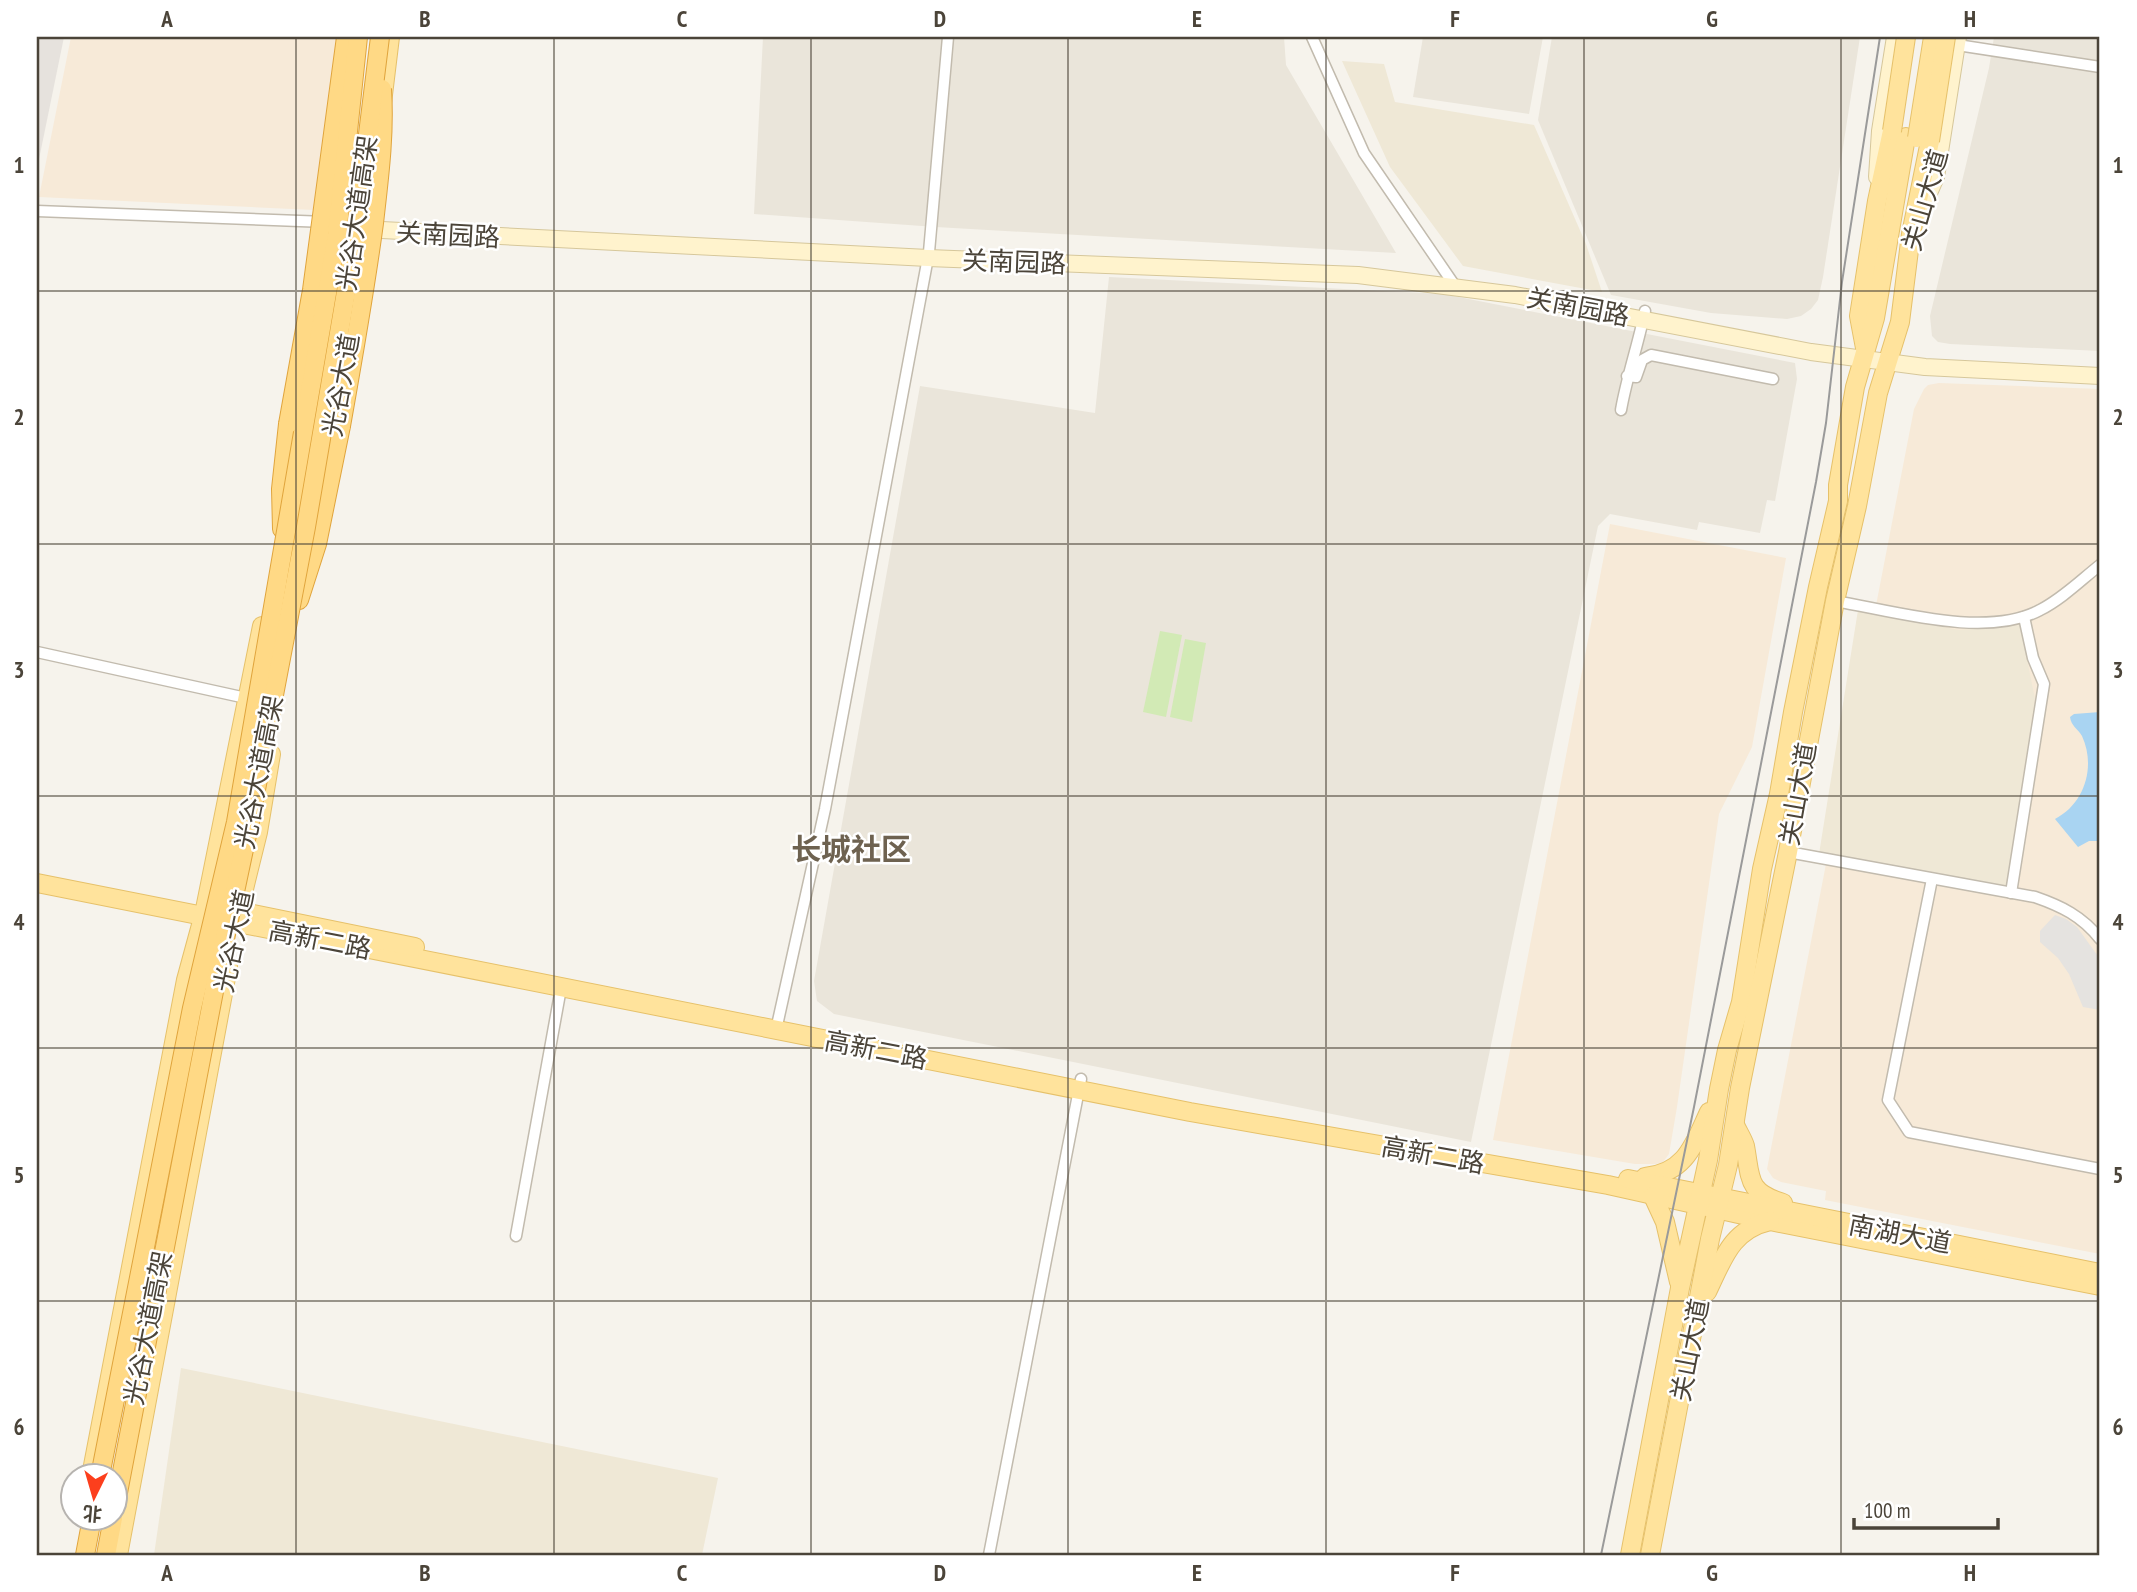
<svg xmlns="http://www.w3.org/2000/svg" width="2137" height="1592" font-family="'PT Sans Narrow','Noto Sans SC',sans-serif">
	<rect width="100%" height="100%" fill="#f6f3ec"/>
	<g fill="#eae5da">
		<path d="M 763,37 L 1284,37 L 1286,65 L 1396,253 L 936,227 L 754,214 Z"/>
		<path d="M 1423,37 L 1543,37 L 1529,114 L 1413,97 Z"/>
		<path d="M 1552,37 L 1860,37 L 1823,277 L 1818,300 L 1811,309 L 1801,316 L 1787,319 L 1711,313 L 1611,295 L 1538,120 Z"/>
		<path d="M 1994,37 L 2100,37 L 2100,351 L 1950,344 L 1938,342 L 1932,336 L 1930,316 L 1989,68 Z"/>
		<path d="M 1109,277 L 1443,294 L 1795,363 L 1797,379 L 1775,501 L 1767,500 L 1760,533 L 1699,522 L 1697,530 L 1610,514 L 1598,526 L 1471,1142 L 834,1014 L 817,1001 L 814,981 L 920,386 L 1095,413 Z"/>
	</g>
	<g fill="#f7ead8">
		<path d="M 71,37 L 351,37 L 336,211 L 39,197 Z"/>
		<path d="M 1939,383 L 2100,389 L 2100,1254 L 1825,1200 L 1826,1191 L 1781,1182 L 1773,1178 L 1767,1169 L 1914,409 L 1924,389 L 1928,385 Z"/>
		<path d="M 1610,524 L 1786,558 L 1752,747 L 1719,814 L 1677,1107 L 1669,1154 L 1663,1162 L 1656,1164 L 1635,1164 L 1493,1140 Z"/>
	</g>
	<path fill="#e6e2dd" d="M 37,37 L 64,37 L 37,169 Z"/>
	<g fill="#efe8d6">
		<path d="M 1342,61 L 1384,64 L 1395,102 L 1534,125 L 1586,244 L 1602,292 L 1463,266 L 1390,167 Z"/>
		<path d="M 1858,610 L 1959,630 L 2020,625 L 2035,699 L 2006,886 L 1819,854 Z"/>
		<path d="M 181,1368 L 718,1478 L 702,1555 L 154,1555 Z"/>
	</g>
	<g fill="#d2eab5">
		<path d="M 1160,631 L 1182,635 L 1166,717 L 1143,712 Z"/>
		<path d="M 1185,639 L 1206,643 L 1192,722 L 1170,717 Z"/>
	</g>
	<path fill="#e5e3e0" d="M 2055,915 L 2066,919 L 2077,927 L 2100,959 L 2100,1010 L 2083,1007 L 2069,974 L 2058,958 L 2040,942 L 2040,931 Z"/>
	<path fill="#a9d4f2" d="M 2100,712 L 2100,841 L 2089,841 L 2078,847 L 2055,819 C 2085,804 2096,766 2082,736 C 2078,729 2071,726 2070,717 L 2074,714 Z"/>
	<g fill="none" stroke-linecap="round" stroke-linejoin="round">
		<g stroke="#c2bbae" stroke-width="13">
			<g id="minor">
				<path d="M 1312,37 L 1364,153 L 1455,286"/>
				<path d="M 1951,44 L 2100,67"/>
				<path d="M 37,211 L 326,222"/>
				<path d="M 1627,376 L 1636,377 L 1642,360 L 1651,355 L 1773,379"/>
				<path d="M 1621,410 C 1627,376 1638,345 1645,311"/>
				<path d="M 1835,601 C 1894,611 1986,639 2040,610 C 2062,599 2081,580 2100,565"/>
				<path d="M 37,652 L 246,698"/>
				<path d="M 1788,852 L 2035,897 C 2061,906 2082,916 2100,939"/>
				<path d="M 1932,879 L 1888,1100 L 1909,1132 L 2100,1169"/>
				<path d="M 2011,893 L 2044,684 L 2033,658 L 2024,617"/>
				<path d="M 776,1030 L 825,809 L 929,252 L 948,37"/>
				<path d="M 516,1236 L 561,988"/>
				<path d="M 989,1555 L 1081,1079"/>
			</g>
		</g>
		<g stroke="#d6c79b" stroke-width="18">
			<g id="secondary">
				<path d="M 1877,177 L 1880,131 L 1895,37"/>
				<path d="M 1919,216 L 1936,177 L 1958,37"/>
				<path d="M 362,229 L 928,258 L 1358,275 L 1515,295 L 1811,352 L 1925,367 L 2100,376"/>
			</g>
		</g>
		<g stroke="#e6c16a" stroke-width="20">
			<g id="primary">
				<path d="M 382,103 L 390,37"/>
				<path d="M 1865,348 L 1859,316 L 1877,201 L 1892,131"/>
				<path d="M 37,883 L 1190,1112 L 1608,1185 L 1770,1221 L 2100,1286"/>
				<path d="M 240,905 L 258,832 L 271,754"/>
				<path d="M 219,907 L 415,947"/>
				<path d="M 1735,1125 C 1738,1132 1743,1139 1745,1146 C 1751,1178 1746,1192 1783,1203"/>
				<path d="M 1645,1177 C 1686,1173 1694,1144 1709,1112"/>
				<path d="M 1628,1179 L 2100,1273"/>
				<path d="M 1653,1196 L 1665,1222 L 1679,1282"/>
				<path d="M 1707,1292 C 1723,1259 1731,1230 1770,1221"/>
				<path d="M 91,1476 L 186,980 L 204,914 L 262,626"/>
				<path d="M 118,1555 L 228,967"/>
				<path d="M 1630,1555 L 1680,1288 L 1708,1160 L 1719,1089 L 1727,1050 L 1741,1002 L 1762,869 L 1779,794 L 1793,712 L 1818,587 L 1838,501 L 1838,485 L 1855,387 L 1875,318 L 1906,137"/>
				<path d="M 1650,1555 L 1710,1239 L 1728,1165 L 1740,1088 L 1788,852 L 1835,601 L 1857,506 L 1878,393 L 1900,322 L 1911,234 L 1930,141"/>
			</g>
		</g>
		<g stroke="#e0a43c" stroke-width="20">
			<g id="trunk">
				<path d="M 282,529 L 281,489 L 288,424"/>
				<path d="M 299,600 L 317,544 L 341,426"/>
				<path d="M 85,1555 L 92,1518"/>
				<path d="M 106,1555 L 113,1518"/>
			</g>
		</g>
		<use href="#minor" stroke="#fff" stroke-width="10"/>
		<use href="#secondary" stroke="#fff3cd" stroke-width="16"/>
		<use href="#primary" stroke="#ffe39c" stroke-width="18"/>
		<use href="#trunk" stroke="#ffd985" stroke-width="18"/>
		<path stroke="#9a9a9a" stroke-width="2" d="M 1601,1555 L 1694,1107 L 1816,482 L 1826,423 L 1842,282 L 1880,37"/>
		<g stroke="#e6c16a" stroke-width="20" stroke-linecap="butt">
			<g id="primary-bridge">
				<path d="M 1892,131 L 1906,37"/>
				<path d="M 1917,138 L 1933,37"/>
				<path d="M 1930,141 L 1946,37"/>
			</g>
		</g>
		<g stroke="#e0a43c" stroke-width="20" stroke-linecap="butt">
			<g id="trunk-bridge">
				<path d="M 288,424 L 312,290 L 346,37"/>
				<path d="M 341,426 C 353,358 365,291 374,223 C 379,179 385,134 382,89"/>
				<path d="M 100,1476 L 192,1008 L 236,822 L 337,235 L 358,37"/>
				<path d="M 116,1503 L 215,986 L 250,821 L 306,527 L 355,239 L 380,37"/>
			</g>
		</g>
		<use href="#primary-bridge" stroke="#ffe39c" stroke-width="18"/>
		<use href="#trunk-bridge" stroke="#ffd985" stroke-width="18"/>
	</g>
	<path fill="none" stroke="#4b4439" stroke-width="2" stroke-opacity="0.55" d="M 296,37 L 296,1555M 554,37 L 554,1555M 811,37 L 811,1555M 1068,37 L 1068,1555M 1326,37 L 1326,1555M 1584,37 L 1584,1555M 1841,37 L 1841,1555M 37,291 L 2100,291M 37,544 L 2100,544M 37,796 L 2100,796M 37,1048 L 2100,1048M 37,1301 L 2100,1301"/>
	<g text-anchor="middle" stroke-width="5" stroke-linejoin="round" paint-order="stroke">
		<g font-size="26" fill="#4b4439" stroke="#fff">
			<text transform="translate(1925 200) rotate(-74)" y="9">关山大道</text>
			<text transform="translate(357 213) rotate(-82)" y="9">光谷大道高架</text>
			<text transform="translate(448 235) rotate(3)" y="9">关南园路</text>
			<text transform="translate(1014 262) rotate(2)" y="9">关南园路</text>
			<text transform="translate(1578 307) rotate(11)" y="9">关南园路</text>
			<text transform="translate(341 385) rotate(-80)" y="9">光谷大道</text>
			<text transform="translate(259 772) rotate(-79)" y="9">光谷大道高架</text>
			<text transform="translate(1798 794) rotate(-80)" y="9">关山大道</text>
			<text transform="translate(320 940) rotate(11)" y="9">高新二路</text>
			<text transform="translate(234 941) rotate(-78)" y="9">光谷大道</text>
			<text transform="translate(876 1050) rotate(11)" y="9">高新二路</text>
			<text transform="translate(1433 1155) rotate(10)" y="9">高新二路</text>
			<text transform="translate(1900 1234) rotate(11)" y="9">南湖大道</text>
			<text transform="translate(148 1328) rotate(-79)" y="9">光谷大道高架</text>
			<text transform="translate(1690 1350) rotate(-79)" y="9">关山大道</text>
		</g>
		<g font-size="30" font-weight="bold" fill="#6e6250" stroke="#fff">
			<text x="851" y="860">长城社区</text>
		</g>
	</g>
	<rect width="2137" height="1592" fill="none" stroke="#ffffff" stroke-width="77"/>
	<g transform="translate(94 1497) rotate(185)"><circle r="33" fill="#ffffff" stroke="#b7b4b0" stroke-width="2"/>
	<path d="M0-5L12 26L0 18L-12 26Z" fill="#fc3f1d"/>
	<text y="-10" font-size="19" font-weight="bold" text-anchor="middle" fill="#4b4439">北</text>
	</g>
	<path d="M1854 1518v10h144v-10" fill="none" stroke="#4b4439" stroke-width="3.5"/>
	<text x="1864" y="1518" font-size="21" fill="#4b4439" stroke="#ffffff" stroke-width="5" paint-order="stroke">100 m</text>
	<rect x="38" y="38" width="2060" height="1516" fill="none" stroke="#4b4439" stroke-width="2.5"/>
	<g font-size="23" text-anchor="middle" font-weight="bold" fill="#4b4439">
		<text x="167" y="27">A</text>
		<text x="425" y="27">B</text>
		<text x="682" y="27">C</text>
		<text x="940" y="27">D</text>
		<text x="1197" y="27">E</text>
		<text x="1455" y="27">F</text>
		<text x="1712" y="27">G</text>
		<text x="1970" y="27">H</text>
		<text x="19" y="173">1</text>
		<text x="2118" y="173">1</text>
		<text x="19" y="425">2</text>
		<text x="2118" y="425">2</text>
		<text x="19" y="678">3</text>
		<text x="2118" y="678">3</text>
		<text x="19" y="930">4</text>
		<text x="2118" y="930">4</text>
		<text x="19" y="1183">5</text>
		<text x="2118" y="1183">5</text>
		<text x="19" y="1435">6</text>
		<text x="2118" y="1435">6</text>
		<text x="167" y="1581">A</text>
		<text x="425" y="1581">B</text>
		<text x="682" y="1581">C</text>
		<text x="940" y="1581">D</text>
		<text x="1197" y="1581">E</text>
		<text x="1455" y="1581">F</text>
		<text x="1712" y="1581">G</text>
		<text x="1970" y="1581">H</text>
	</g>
</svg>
